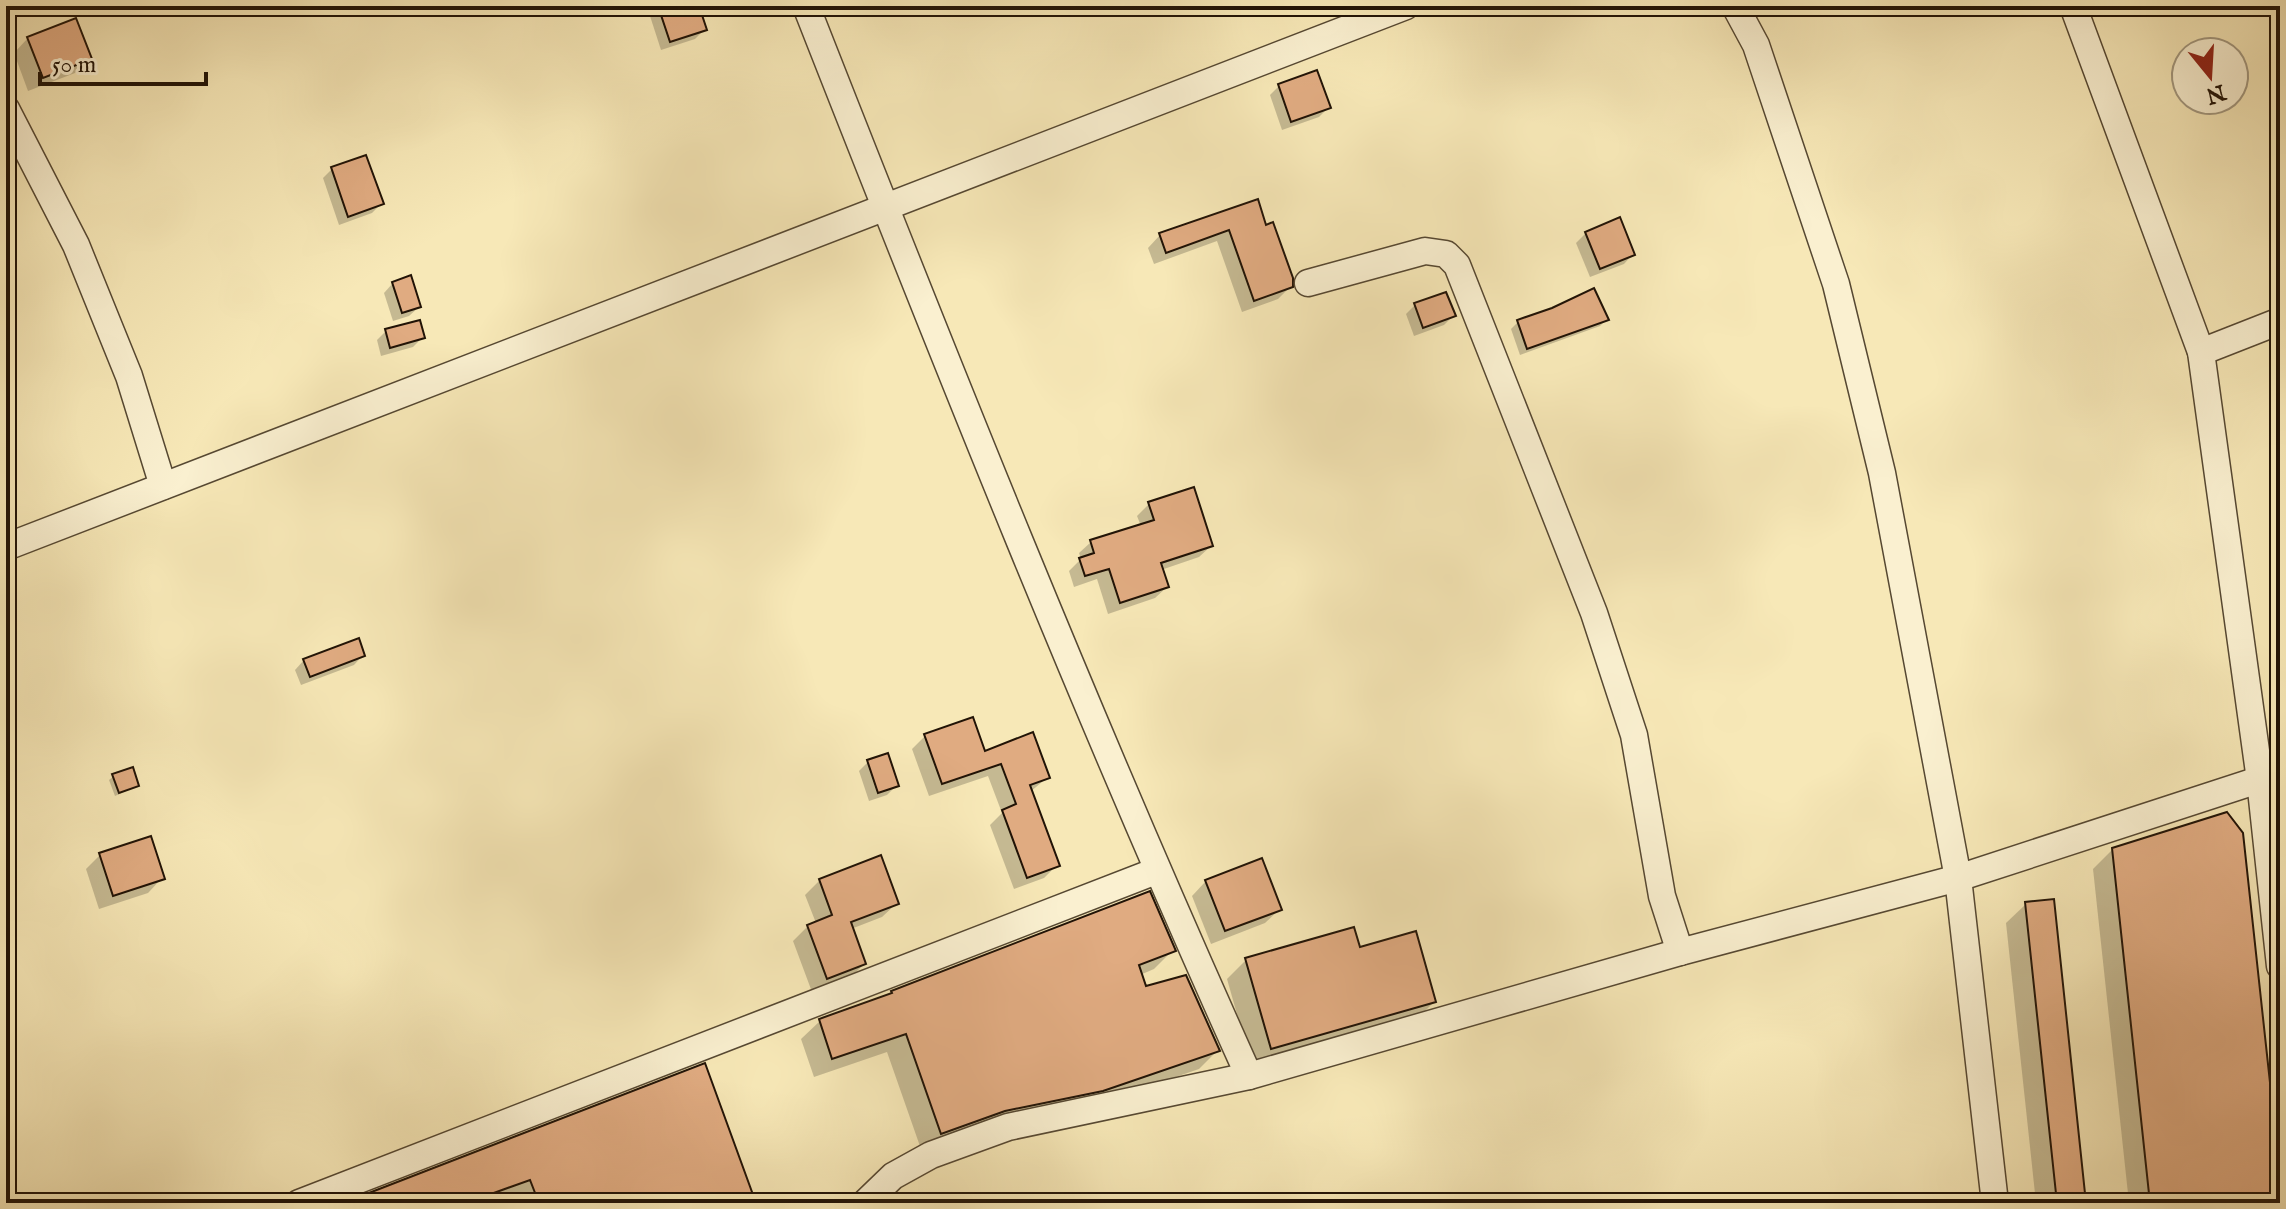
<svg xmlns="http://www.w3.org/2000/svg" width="2286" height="1209" font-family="'IM FELL English',serif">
	<rect width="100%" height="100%" fill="#f7e8b7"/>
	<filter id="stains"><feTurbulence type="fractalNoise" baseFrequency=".0025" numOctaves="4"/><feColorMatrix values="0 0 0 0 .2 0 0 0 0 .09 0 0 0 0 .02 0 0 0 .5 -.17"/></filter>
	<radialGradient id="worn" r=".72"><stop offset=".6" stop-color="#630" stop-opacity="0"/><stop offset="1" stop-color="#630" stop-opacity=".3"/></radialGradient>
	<g fill="#0003">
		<path d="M 659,6 L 697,6 L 705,29 L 695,39 L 661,50 L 650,16 Z"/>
		<path d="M 28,38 L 89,59 L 75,73 L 28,91 L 14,53 Z"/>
		<path d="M 1279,86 L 1328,108 L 1319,117 L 1282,130 L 1270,95 Z"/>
		<path d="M 332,169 L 381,204 L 372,213 L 339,225 L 323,178 Z"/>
		<path d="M 1257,202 L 1265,228 L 1291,286 L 1278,299 L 1242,312 L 1217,241 L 1154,264 L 1148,248 L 1160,235 Z"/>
		<path d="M 1586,233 L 1633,254 L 1624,264 L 1590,277 L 1576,243 Z"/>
		<path d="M 393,283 L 419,307 L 409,316 L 393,321 L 384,293 Z"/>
		<path d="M 1415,305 L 1453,316 L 1444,325 L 1414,336 L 1406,314 Z"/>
		<path d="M 1607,319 L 1600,326 L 1520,355 L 1511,329 L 1518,322 Z"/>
		<path d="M 386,331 L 423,337 L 413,347 L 381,356 L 377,340 Z"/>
		<path d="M 1149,504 L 1211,546 L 1199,557 L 1161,570 L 1167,587 L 1155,598 L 1108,614 L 1097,579 L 1074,587 L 1069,571 L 1081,559 L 1079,553 L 1091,542 L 1141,526 L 1137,516 Z"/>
		<path d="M 363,655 L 354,665 L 301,685 L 295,670 L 304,660 Z"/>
		<path d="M 925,736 L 984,753 L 1048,777 L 1030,792 L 1057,865 L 1044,878 L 1014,889 L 990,825 L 1002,813 L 988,776 L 929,796 L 912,749 Z"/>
		<path d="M 868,762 L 896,786 L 887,795 L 869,801 L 859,771 Z"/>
		<path d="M 114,776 L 137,786 L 115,796 L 109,780 Z"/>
		<path d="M 2113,849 L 2280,1194 L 2280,1203 L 2129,1203 L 2093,869 Z"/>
		<path d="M 100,855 L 162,878 L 148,893 L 99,909 L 86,869 Z"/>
		<path d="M 820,880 L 897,903 L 882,917 L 851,929 L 864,964 L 850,978 L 812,992 L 793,941 L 808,926 L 816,923 L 805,895 Z"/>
		<path d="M 1206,881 L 1280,909 L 1265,923 L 1211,944 L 1192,896 Z"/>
		<path d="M 2026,904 L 2084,1203 L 2036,1203 L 2006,923 Z"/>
		<path d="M 1173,950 L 1154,969 L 1140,975 L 1144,989 L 1218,1050 L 1199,1069 L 1082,1109 L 922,1152 L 887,1052 L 814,1077 L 801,1039 L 820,1021 L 888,996 L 892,993 Z"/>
		<path d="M 1359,950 L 1434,1002 L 1415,1021 L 1252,1067 L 1227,979 L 1246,960 Z"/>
		<path d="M 704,1065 L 754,1203 L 513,1203 L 511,1197 L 496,1203 L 349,1203 Z"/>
	</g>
	<g fill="#e0ab81" stroke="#211306" stroke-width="2">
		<path d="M 658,6 L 699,6 L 707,30 L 670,42 Z"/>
		<path d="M 76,18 L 92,59 L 43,78 L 27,37 Z"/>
		<path d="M 1317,70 L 1331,108 L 1291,122 L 1278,84 Z"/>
		<path d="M 366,155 L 384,204 L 348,217 L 331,167 Z"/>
		<path d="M 1258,199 L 1266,225 L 1273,222 L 1293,278 L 1293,287 L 1254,301 L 1229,230 L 1166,253 L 1159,233 Z"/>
		<path d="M 1620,217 L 1635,255 L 1600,269 L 1585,232 Z"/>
		<path d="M 411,275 L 421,307 L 402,313 L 392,282 Z"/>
		<path d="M 1594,288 L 1609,320 L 1527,349 L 1517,320 L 1552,308 Z"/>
		<path d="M 1446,292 L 1456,316 L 1423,328 L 1414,303 Z"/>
		<path d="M 420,320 L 425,338 L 390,348 L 385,329 Z"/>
		<path d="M 1194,487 L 1213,546 L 1161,563 L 1169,587 L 1120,603 L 1109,569 L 1085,576 L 1079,558 L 1094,553 L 1090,540 L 1154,520 L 1148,502 Z"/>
		<path d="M 359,638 L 365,656 L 310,677 L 303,659 Z"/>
		<path d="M 973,717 L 985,751 L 1033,732 L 1050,778 L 1030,785 L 1060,866 L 1027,878 L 1002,810 L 1016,804 L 1001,764 L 942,784 L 924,734 Z"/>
		<path d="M 888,753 L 899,786 L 878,793 L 867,760 Z"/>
		<path d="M 133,767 L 139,786 L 119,793 L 112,774 Z"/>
		<path d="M 2227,812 L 2243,833 L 2280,1175 L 2280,1203 L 2150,1203 L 2112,848 Z"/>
		<path d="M 151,836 L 165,879 L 113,896 L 99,853 Z"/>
		<path d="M 881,855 L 899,904 L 851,922 L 866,964 L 827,979 L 807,925 L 832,915 L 819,879 Z"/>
		<path d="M 1262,858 L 1282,910 L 1225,931 L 1205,880 Z"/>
		<path d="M 1150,891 L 1176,951 L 1139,965 L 1146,986 L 1186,975 L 1220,1051 L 1103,1091 L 1005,1111 L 941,1134 L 906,1034 L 832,1059 L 819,1019 L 892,993 L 891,991 Z"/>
		<path d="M 2054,899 L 2086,1203 L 2057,1203 L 2025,902 Z"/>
		<path d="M 1354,927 L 1360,947 L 1416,931 L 1436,1002 L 1271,1049 L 1245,958 Z"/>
		<path d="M 705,1063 L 756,1203 L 539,1203 L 530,1180 L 466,1203 L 343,1203 Z"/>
	</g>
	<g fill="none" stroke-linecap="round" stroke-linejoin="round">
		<g stroke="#564832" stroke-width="29">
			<g id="minor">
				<path d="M 806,6 C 947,365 1090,724 1249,1076"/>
				<path d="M 1735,6 L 1756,45 L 1836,284 L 1882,473 L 1958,878 L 1995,1203"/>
				<path d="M 2073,6 L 2201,352 L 2260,780 L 2280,966"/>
				<path d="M 6,109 L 76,245 L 129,376 L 163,486"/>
				<path d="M 1308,283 L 1425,251 L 1446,254 L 1457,265 L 1594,613 L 1634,735 L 1662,896 L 1680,952"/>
				<path d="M 2201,352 L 2280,321"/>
				<path d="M 6,547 L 1406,6"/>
				<path d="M 299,1203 L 1156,871"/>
				<path d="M 865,1203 L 893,1176 L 931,1155 L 1008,1127 L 1249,1076 L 1680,952 L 1958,878 L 2280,773"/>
			</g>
		</g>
		<use href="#minor" stroke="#faf0d0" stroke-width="26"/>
	</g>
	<rect width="2286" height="1209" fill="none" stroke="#f7e8b7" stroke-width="32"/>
	<rect x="8" y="8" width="2270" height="1193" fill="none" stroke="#211306" stroke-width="4"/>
	<rect x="16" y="16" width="2254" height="1177" fill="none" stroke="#211306" stroke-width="2"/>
	<g transform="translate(2210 76) rotate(162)"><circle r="38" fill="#faf0d0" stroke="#a3987f" stroke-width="2"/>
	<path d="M0-6L14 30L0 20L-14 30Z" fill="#8f2418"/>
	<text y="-12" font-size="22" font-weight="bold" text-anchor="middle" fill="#211306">N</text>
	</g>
	<path d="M40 72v12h166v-12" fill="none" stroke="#211306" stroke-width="4"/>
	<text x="52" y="72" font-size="24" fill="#211306" stroke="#faf0d0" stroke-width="6" paint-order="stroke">50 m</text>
	<rect width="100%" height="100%" filter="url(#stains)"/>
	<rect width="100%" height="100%" fill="url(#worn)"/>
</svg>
